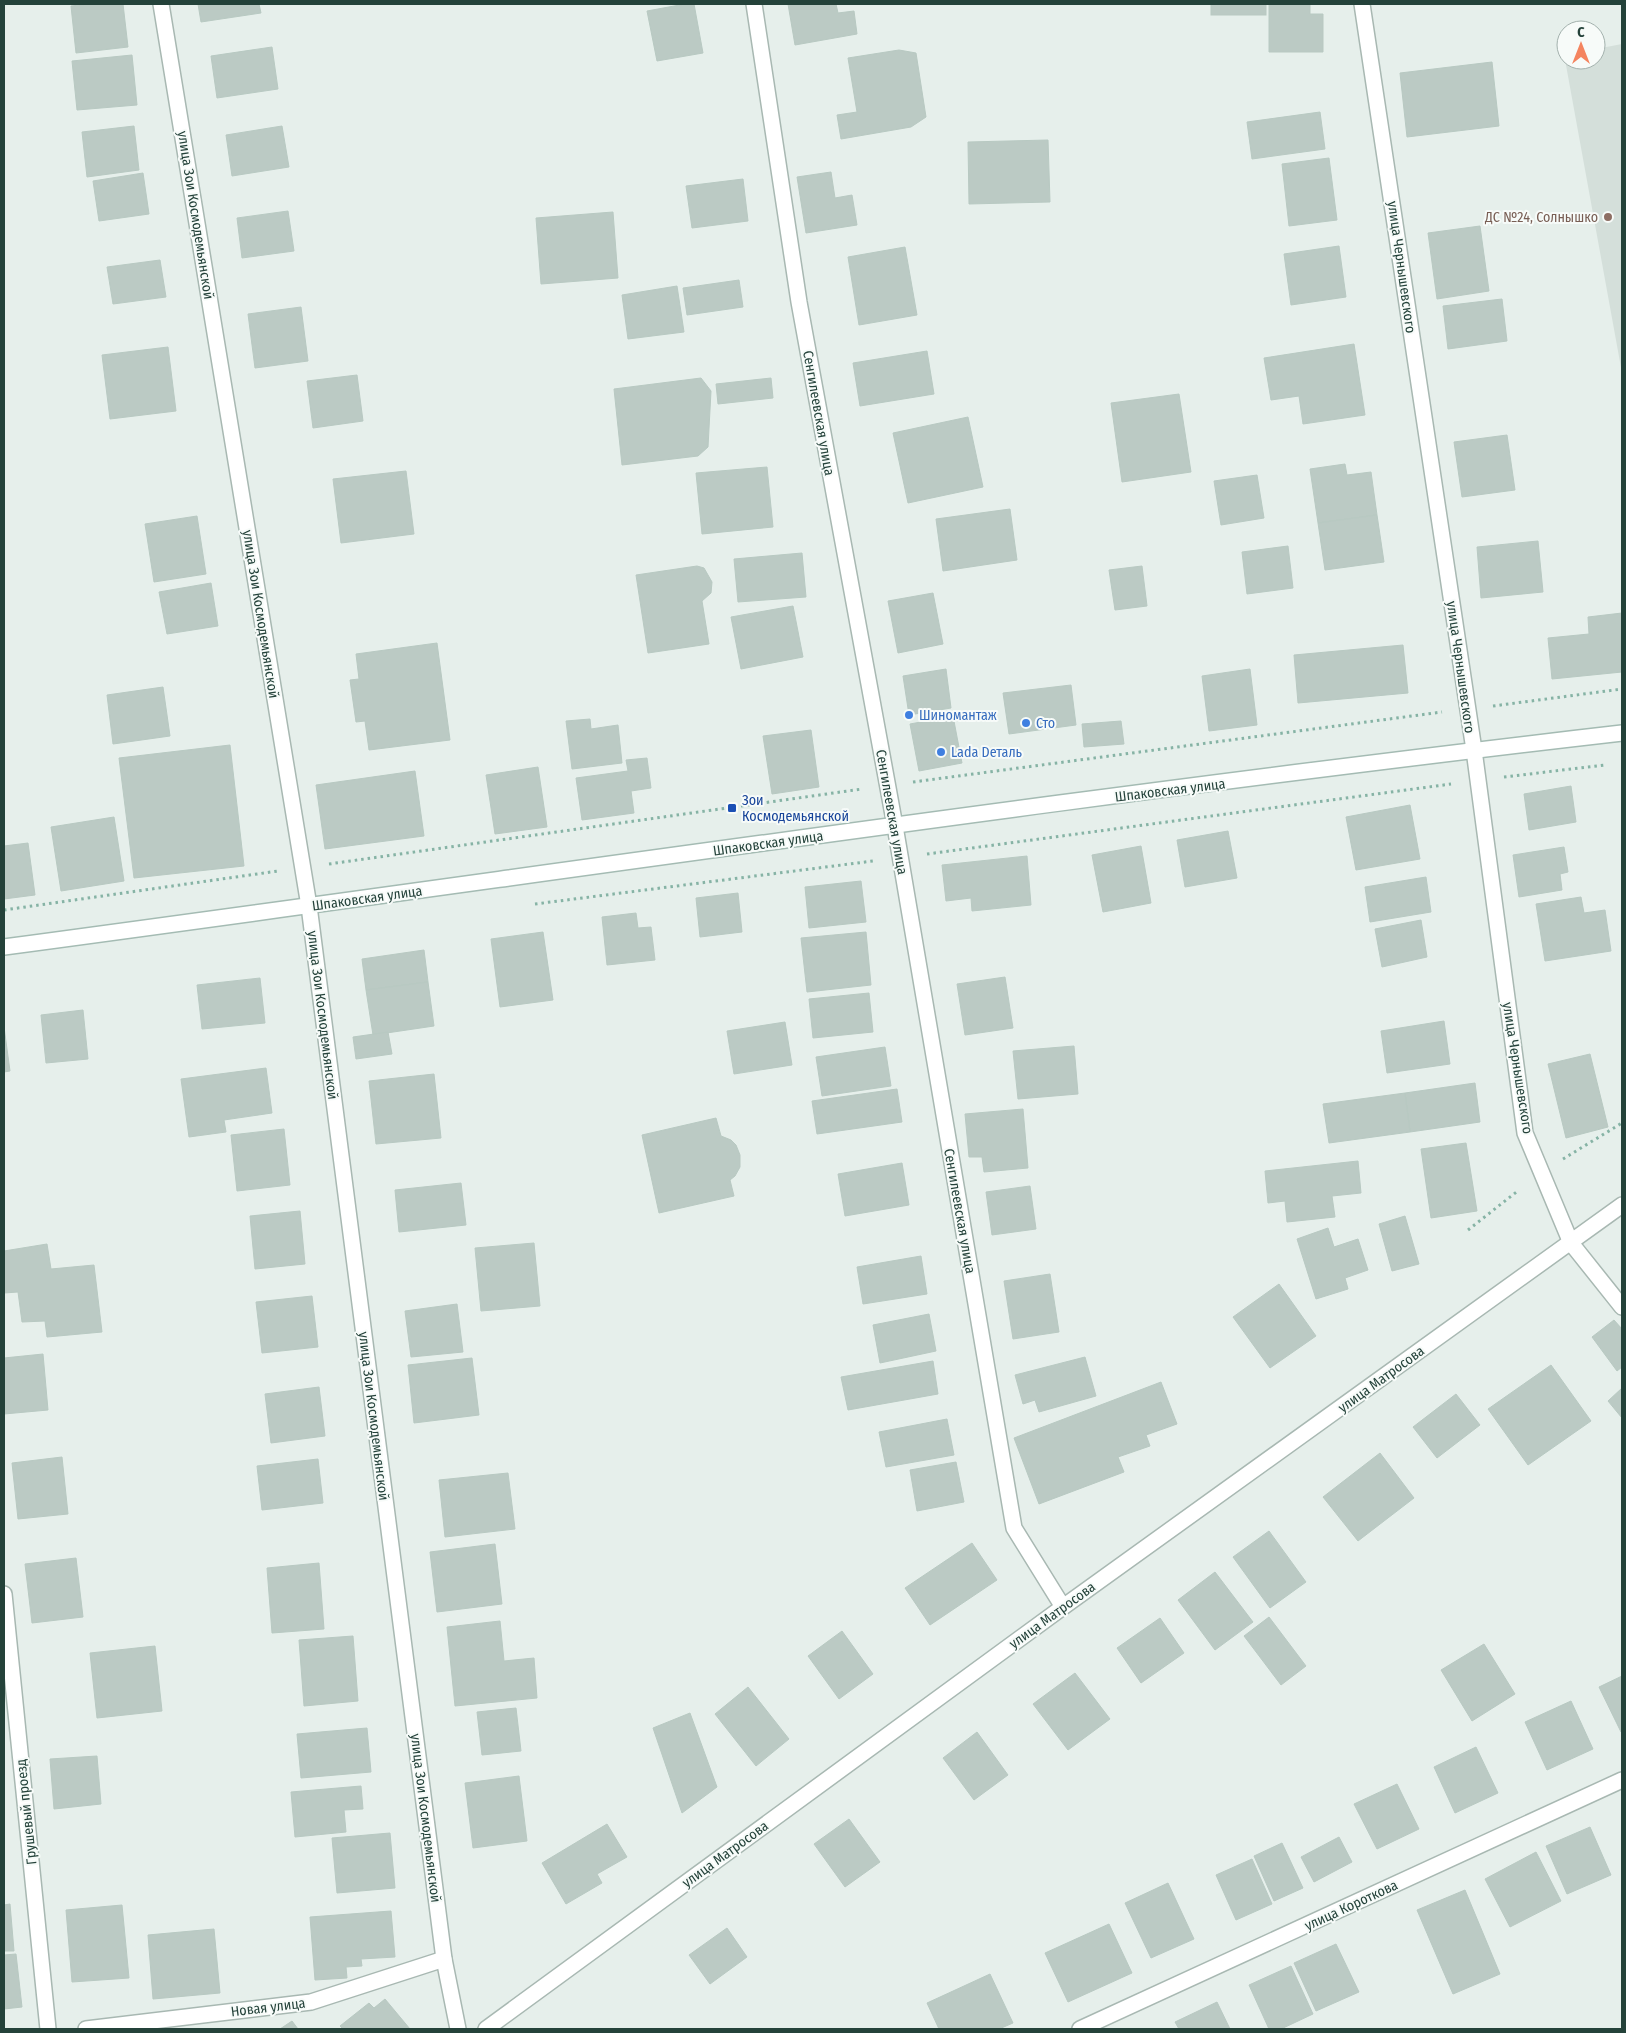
<svg xmlns="http://www.w3.org/2000/svg" width="1626" height="2033" font-family="'Fira Sans Condensed',sans-serif">
	<rect width="100%" height="100%" fill="#e6efeb"/>
	<path fill="#d4dfda" d="M 1622,44 L 1622,373 L 1564,54 L 1566,54 L 1566,60 L 1596,60 L 1596,49 Z"/>
	<g fill="#bbcac4" stroke="#b8c9c2">
		<path d="M 88,4 L 123,4 L 128,47 L 76,53 L 71,6 Z"/>
		<path d="M 198,4 L 259,4 L 261,13 L 201,22 Z"/>
		<path d="M 685,4 L 694,4 L 703,53 L 657,61 L 647,11 Z"/>
		<path d="M 788,4 L 836,4 L 838,13 L 854,11 L 857,34 L 795,45 Z"/>
		<rect x="1211" y="4" width="55" height="11"/>
		<path d="M 1269,4 L 1310,4 L 1310,14 L 1323,14 L 1323,52 L 1269,52 Z"/>
		<path d="M 272,47 L 278,89 L 217,98 L 211,56 Z"/>
		<path d="M 899,50 L 916,53 L 926,117 L 911,127 L 841,139 L 837,115 L 857,112 L 848,58 Z"/>
		<path d="M 132,55 L 137,105 L 77,110 L 72,61 Z"/>
		<path d="M 1492,62 L 1499,126 L 1407,137 L 1400,73 Z"/>
		<path d="M 1320,112 L 1325,149 L 1252,159 L 1247,122 Z"/>
		<path d="M 134,126 L 139,170 L 87,177 L 82,132 Z"/>
		<path d="M 282,126 L 289,167 L 232,176 L 226,135 Z"/>
		<path d="M 1048,140 L 1050,202 L 969,204 L 968,142 Z"/>
		<path d="M 1329,158 L 1337,220 L 1289,226 L 1282,164 Z"/>
		<path d="M 831,172 L 835,198 L 852,195 L 857,225 L 806,233 L 797,177 Z"/>
		<path d="M 143,173 L 149,214 L 99,221 L 93,181 Z"/>
		<path d="M 743,179 L 748,221 L 692,228 L 686,186 Z"/>
		<path d="M 288,211 L 294,251 L 242,258 L 237,218 Z"/>
		<path d="M 613,212 L 618,278 L 541,284 L 536,218 Z"/>
		<path d="M 1480,226 L 1489,291 L 1437,299 L 1428,233 Z"/>
		<path d="M 1339,246 L 1346,297 L 1291,305 L 1284,254 Z"/>
		<path d="M 905,247 L 917,315 L 859,325 L 848,257 Z"/>
		<path d="M 160,260 L 166,297 L 113,304 L 107,267 Z"/>
		<path d="M 739,280 L 743,307 L 687,315 L 683,288 Z"/>
		<path d="M 677,286 L 684,332 L 628,339 L 622,295 Z"/>
		<path d="M 1502,299 L 1507,341 L 1448,349 L 1443,306 Z"/>
		<path d="M 301,307 L 308,361 L 255,368 L 248,314 Z"/>
		<path d="M 1354,344 L 1365,415 L 1303,424 L 1299,396 L 1271,400 L 1264,358 Z"/>
		<path d="M 168,347 L 176,411 L 110,419 L 102,355 Z"/>
		<path d="M 927,351 L 934,394 L 860,406 L 853,363 Z"/>
		<path d="M 357,375 L 363,421 L 313,428 L 307,381 Z"/>
		<path d="M 701,378 L 711,391 L 708,447 L 698,456 L 622,465 L 614,389 Z"/>
		<path d="M 771,378 L 773,398 L 718,404 L 716,384 Z"/>
		<path d="M 1179,394 L 1191,472 L 1122,482 L 1111,403 Z"/>
		<path d="M 968,417 L 983,487 L 908,503 L 893,433 Z"/>
		<path d="M 1507,435 L 1515,490 L 1462,497 L 1454,442 Z"/>
		<path d="M 1345,464 L 1347,475 L 1371,472 L 1377,515 L 1318,523 L 1310,469 Z"/>
		<path d="M 767,467 L 773,527 L 702,534 L 696,473 Z"/>
		<path d="M 406,471 L 414,534 L 341,543 L 333,479 Z"/>
		<path d="M 1257,475 L 1264,518 L 1221,525 L 1214,481 Z"/>
		<path d="M 1010,509 L 1017,560 L 943,571 L 936,519 Z"/>
		<path d="M 1377,515 L 1384,562 L 1325,570 L 1318,523 Z"/>
		<path d="M 197,516 L 206,574 L 154,582 L 145,524 Z"/>
		<path d="M 1538,541 L 1543,592 L 1481,598 L 1477,547 Z"/>
		<path d="M 1288,546 L 1293,588 L 1247,594 L 1242,552 Z"/>
		<path d="M 802,553 L 806,597 L 738,602 L 734,559 Z"/>
		<path d="M 697,566 L 704,568 L 712,582 L 711,593 L 702,601 L 709,644 L 648,653 L 636,575 Z"/>
		<path d="M 1142,566 L 1147,606 L 1115,610 L 1109,570 Z"/>
		<path d="M 211,583 L 218,626 L 167,634 L 159,592 Z"/>
		<path d="M 933,593 L 943,644 L 898,653 L 888,601 Z"/>
		<path d="M 793,606 L 803,657 L 741,669 L 731,617 Z"/>
		<path d="M 1622,613 L 1622,672 L 1552,679 L 1548,638 L 1589,634 L 1588,617 Z"/>
		<path d="M 437,643 L 450,740 L 369,750 L 365,721 L 356,722 L 350,680 L 359,679 L 356,654 Z"/>
		<path d="M 1403,645 L 1408,693 L 1298,703 L 1294,655 Z"/>
		<path d="M 946,669 L 951,708 L 909,715 L 903,676 Z"/>
		<path d="M 1250,669 L 1257,725 L 1209,731 L 1202,676 Z"/>
		<path d="M 1071,685 L 1076,725 L 1009,734 L 1003,693 Z"/>
		<path d="M 163,687 L 170,736 L 113,744 L 107,695 Z"/>
		<path d="M 953,716 L 962,763 L 919,771 L 910,724 Z"/>
		<path d="M 590,719 L 591,729 L 618,725 L 622,763 L 572,769 L 566,721 Z"/>
		<path d="M 1121,721 L 1124,744 L 1084,747 L 1082,724 Z"/>
		<path d="M 811,730 L 819,787 L 772,794 L 763,736 Z"/>
		<path d="M 230,745 L 244,866 L 134,878 L 119,758 Z"/>
		<path d="M 647,758 L 651,788 L 631,791 L 634,813 L 582,820 L 576,778 L 628,771 L 626,760 Z"/>
		<path d="M 538,767 L 547,827 L 495,834 L 486,775 Z"/>
		<path d="M 415,771 L 424,836 L 325,849 L 316,785 Z"/>
		<path d="M 1571,786 L 1576,822 L 1529,830 L 1524,794 Z"/>
		<path d="M 1410,805 L 1420,859 L 1356,870 L 1346,817 Z"/>
		<path d="M 114,817 L 124,881 L 61,891 L 51,827 Z"/>
		<path d="M 1228,831 L 1237,878 L 1185,887 L 1177,840 Z"/>
		<path d="M 28,843 L 35,895 L 4,899 L 4,846 Z"/>
		<path d="M 1141,846 L 1151,903 L 1103,912 L 1092,855 Z"/>
		<path d="M 1564,847 L 1568,872 L 1560,874 L 1562,890 L 1519,897 L 1513,855 Z"/>
		<path d="M 1027,856 L 1031,905 L 972,911 L 971,898 L 946,901 L 942,865 Z"/>
		<path d="M 1426,877 L 1431,912 L 1370,922 L 1365,887 Z"/>
		<path d="M 861,881 L 866,922 L 809,928 L 805,887 Z"/>
		<path d="M 738,893 L 742,932 L 700,937 L 696,898 Z"/>
		<path d="M 1581,897 L 1584,913 L 1605,910 L 1611,951 L 1545,961 L 1536,904 Z"/>
		<path d="M 636,913 L 638,928 L 651,927 L 655,960 L 607,965 L 602,917 Z"/>
		<path d="M 1421,920 L 1427,957 L 1382,967 L 1375,929 Z"/>
		<path d="M 543,932 L 553,1000 L 500,1007 L 491,939 Z"/>
		<path d="M 866,932 L 871,985 L 807,992 L 801,938 Z"/>
		<path d="M 424,950 L 428,982 L 366,990 L 362,959 Z"/>
		<path d="M 1005,977 L 1013,1028 L 965,1035 L 957,984 Z"/>
		<path d="M 260,978 L 265,1023 L 202,1029 L 197,985 Z"/>
		<path d="M 428,982 L 434,1026 L 373,1035 L 366,990 Z"/>
		<path d="M 869,993 L 873,1032 L 813,1038 L 809,999 Z"/>
		<path d="M 83,1010 L 88,1059 L 46,1063 L 41,1015 Z"/>
		<path d="M 1444,1021 L 1450,1064 L 1387,1073 L 1381,1031 Z"/>
		<path d="M 785,1022 L 792,1065 L 734,1074 L 727,1031 Z"/>
		<path d="M 4,1027 L 10,1071 L 4,1072 Z"/>
		<path d="M 388,1032 L 392,1054 L 356,1059 L 353,1037 Z"/>
		<path d="M 1074,1046 L 1078,1094 L 1018,1099 L 1013,1051 Z"/>
		<path d="M 885,1047 L 891,1086 L 822,1096 L 816,1057 Z"/>
		<path d="M 1590,1054 L 1608,1127 L 1566,1138 L 1548,1064 Z"/>
		<path d="M 266,1068 L 272,1113 L 224,1120 L 226,1132 L 189,1137 L 181,1079 Z"/>
		<path d="M 434,1074 L 441,1138 L 376,1144 L 369,1081 Z"/>
		<path d="M 1475,1083 L 1480,1122 L 1410,1132 L 1405,1093 Z"/>
		<path d="M 897,1089 L 902,1122 L 817,1134 L 812,1101 Z"/>
		<path d="M 1405,1093 L 1410,1132 L 1329,1143 L 1323,1104 Z"/>
		<path d="M 1023,1109 L 1028,1168 L 984,1172 L 982,1157 L 969,1157 L 965,1114 Z"/>
		<path d="M 716,1118 L 721,1136 L 731,1140 L 736,1145 L 740,1155 L 740,1167 L 735,1176 L 730,1180 L 734,1196 L 659,1213 L 642,1135 Z"/>
		<path d="M 284,1129 L 290,1185 L 237,1191 L 231,1135 Z"/>
		<path d="M 1466,1143 L 1477,1211 L 1431,1218 L 1421,1149 Z"/>
		<path d="M 1358,1161 L 1361,1193 L 1332,1196 L 1335,1217 L 1287,1222 L 1285,1201 L 1268,1203 L 1265,1171 Z"/>
		<path d="M 902,1163 L 909,1205 L 845,1216 L 838,1174 Z"/>
		<path d="M 461,1183 L 466,1225 L 399,1232 L 395,1190 Z"/>
		<path d="M 1030,1186 L 1036,1229 L 992,1235 L 986,1192 Z"/>
		<path d="M 300,1211 L 305,1264 L 255,1269 L 250,1216 Z"/>
		<path d="M 1405,1216 L 1419,1264 L 1392,1271 L 1379,1224 Z"/>
		<path d="M 1328,1228 L 1334,1247 L 1358,1239 L 1368,1270 L 1345,1278 L 1348,1289 L 1316,1299 L 1297,1239 Z"/>
		<path d="M 534,1243 L 540,1306 L 481,1311 L 475,1248 Z"/>
		<path d="M 47,1244 L 51,1269 L 94,1265 L 102,1332 L 47,1337 L 45,1321 L 22,1322 L 18,1292 L 4,1293 L 4,1251 Z"/>
		<path d="M 921,1256 L 927,1294 L 863,1304 L 857,1267 Z"/>
		<path d="M 1050,1274 L 1059,1332 L 1013,1339 L 1004,1281 Z"/>
		<path d="M 1279,1284 L 1316,1336 L 1270,1368 L 1233,1317 Z"/>
		<path d="M 312,1296 L 318,1347 L 262,1353 L 256,1302 Z"/>
		<path d="M 457,1304 L 463,1352 L 411,1357 L 405,1311 Z"/>
		<path d="M 929,1314 L 936,1351 L 880,1363 L 873,1325 Z"/>
		<path d="M 1614,1320 L 1622,1329 L 1622,1367 L 1617,1371 L 1592,1337 Z"/>
		<path d="M 43,1354 L 48,1410 L 4,1414 L 4,1358 Z"/>
		<path d="M 1085,1357 L 1096,1396 L 1039,1412 L 1035,1400 L 1023,1404 L 1015,1375 Z"/>
		<path d="M 472,1358 L 479,1415 L 414,1423 L 408,1365 Z"/>
		<path d="M 933,1361 L 938,1394 L 848,1410 L 841,1377 Z"/>
		<path d="M 1551,1365 L 1591,1421 L 1528,1465 L 1488,1409 Z"/>
		<path d="M 1161,1382 L 1177,1424 L 1146,1435 L 1150,1446 L 1118,1457 L 1124,1472 L 1039,1504 L 1014,1438 Z"/>
		<path d="M 319,1387 L 325,1436 L 271,1443 L 265,1394 Z"/>
		<path d="M 1622,1388 L 1622,1418 L 1608,1401 Z"/>
		<path d="M 1456,1394 L 1480,1425 L 1437,1458 L 1413,1427 Z"/>
		<path d="M 947,1419 L 954,1455 L 886,1467 L 879,1432 Z"/>
		<path d="M 1380,1453 L 1414,1498 L 1358,1541 L 1323,1497 Z"/>
		<path d="M 62,1457 L 68,1514 L 18,1519 L 12,1463 Z"/>
		<path d="M 318,1459 L 323,1503 L 262,1510 L 257,1466 Z"/>
		<path d="M 956,1462 L 964,1502 L 917,1511 L 910,1470 Z"/>
		<path d="M 508,1473 L 515,1529 L 445,1537 L 439,1480 Z"/>
		<path d="M 1269,1531 L 1306,1582 L 1270,1608 L 1233,1557 Z"/>
		<path d="M 972,1543 L 997,1580 L 930,1625 L 905,1588 Z"/>
		<path d="M 495,1544 L 502,1604 L 437,1612 L 430,1552 Z"/>
		<path d="M 76,1558 L 83,1617 L 32,1623 L 25,1564 Z"/>
		<path d="M 319,1563 L 324,1629 L 272,1633 L 267,1568 Z"/>
		<path d="M 1215,1572 L 1253,1622 L 1215,1650 L 1178,1600 Z"/>
		<path d="M 1269,1617 L 1306,1666 L 1281,1685 L 1244,1636 Z"/>
		<path d="M 1160,1618 L 1184,1653 L 1141,1683 L 1117,1648 Z"/>
		<path d="M 500,1621 L 504,1661 L 534,1658 L 537,1698 L 455,1706 L 447,1627 Z"/>
		<path d="M 842,1631 L 873,1674 L 839,1699 L 808,1656 Z"/>
		<path d="M 353,1636 L 358,1701 L 304,1706 L 299,1640 Z"/>
		<path d="M 1484,1644 L 1515,1694 L 1472,1721 L 1441,1670 Z"/>
		<path d="M 155,1646 L 162,1711 L 97,1718 L 90,1653 Z"/>
		<path d="M 1075,1673 L 1110,1719 L 1068,1750 L 1033,1704 Z"/>
		<path d="M 1622,1676 L 1622,1731 L 1621,1732 L 1599,1687 Z"/>
		<path d="M 748,1687 L 789,1739 L 756,1766 L 715,1714 Z"/>
		<path d="M 1571,1701 L 1593,1749 L 1547,1770 L 1525,1722 Z"/>
		<path d="M 516,1708 L 521,1751 L 482,1755 L 477,1712 Z"/>
		<path d="M 690,1713 L 717,1787 L 682,1813 L 653,1728 Z"/>
		<path d="M 367,1728 L 371,1772 L 301,1778 L 297,1734 Z"/>
		<path d="M 977,1732 L 1008,1775 L 974,1800 L 943,1758 Z"/>
		<path d="M 1476,1747 L 1498,1793 L 1455,1813 L 1434,1767 Z"/>
		<path d="M 97,1756 L 101,1804 L 54,1809 L 50,1759 Z"/>
		<path d="M 519,1776 L 527,1841 L 473,1848 L 465,1783 Z"/>
		<path d="M 1397,1784 L 1419,1829 L 1377,1849 L 1354,1804 Z"/>
		<path d="M 361,1786 L 363,1809 L 344,1810 L 346,1832 L 295,1837 L 291,1792 Z"/>
		<path d="M 849,1819 L 880,1862 L 845,1887 L 814,1844 Z"/>
		<path d="M 607,1824 L 627,1857 L 597,1874 L 602,1883 L 566,1904 L 542,1863 Z"/>
		<path d="M 1590,1827 L 1611,1875 L 1567,1894 L 1546,1846 Z"/>
		<path d="M 390,1833 L 395,1888 L 337,1893 L 332,1838 Z"/>
		<path d="M 1339,1837 L 1352,1862 L 1314,1882 L 1301,1857 Z"/>
		<path d="M 1282,1843 L 1303,1888 L 1274,1901 L 1254,1856 Z"/>
		<path d="M 1536,1852 L 1561,1901 L 1510,1927 L 1485,1879 Z"/>
		<path d="M 1252,1859 L 1272,1904 L 1236,1920 L 1216,1875 Z"/>
		<path d="M 1168,1883 L 1194,1939 L 1151,1958 L 1125,1903 Z"/>
		<path d="M 1465,1890 L 1500,1974 L 1453,1994 L 1417,1910 Z"/>
		<path d="M 10,1904 L 14,1951 L 4,1951 L 4,1905 Z"/>
		<path d="M 122,1905 L 129,1978 L 72,1982 L 66,1910 Z"/>
		<path d="M 391,1911 L 395,1957 L 361,1959 L 362,1966 L 346,1967 L 347,1978 L 315,1980 L 310,1917 Z"/>
		<path d="M 1109,1924 L 1132,1973 L 1068,2002 L 1045,1953 Z"/>
		<path d="M 727,1928 L 747,1957 L 710,1984 L 689,1955 Z"/>
		<path d="M 214,1929 L 220,1993 L 153,1999 L 148,1935 Z"/>
		<path d="M 1336,1944 L 1359,1992 L 1316,2011 L 1294,1963 Z"/>
		<path d="M 16,1954 L 22,2007 L 4,2009 L 4,1955 Z"/>
		<path d="M 1291,1966 L 1313,2014 L 1281,2029 L 1269,2029 L 1249,1985 Z"/>
		<path d="M 990,1974 L 1013,2023 L 999,2029 L 939,2029 L 927,2003 Z"/>
		<path d="M 385,1999 L 410,2029 L 343,2029 L 340,2026 L 369,2003 L 374,2008 Z"/>
		<path d="M 1217,2002 L 1230,2029 L 1179,2029 L 1175,2022 Z"/>
		<path d="M 292,2021 L 298,2029 L 280,2029 Z"/>
	</g>
	<g fill="none" stroke-linecap="round" stroke-linejoin="round">
		<g stroke="#a8b8b2" stroke-width="18">
			<g id="street">
				<path d="M 161,4 L 309,906 L 444,1959 L 458,2029"/>
				<path d="M 754,4 L 799,302 L 895,826 L 1014,1528 L 1063,1607"/>
				<path d="M 1362,4 L 1474,750 L 1525,1133 L 1571,1243 L 1622,1307"/>
				<path d="M 4,1594 L 48,2029"/>
				<path d="M 86,2029 L 311,2002 L 444,1959"/>
				<path d="M 486,2029 L 1063,1607 L 1622,1205"/>
				<path d="M 1080,2029 L 1622,1780"/>
			</g>
		</g>
		<g stroke="#a4bbb3" stroke-width="18">
			<path id="secondary" d="M 4,947 C 543,875 1082,795 1622,733"/>
		</g>
		<g stroke="#86b3a5" stroke-width="3" stroke-dasharray="2.5 4" stroke-linecap="butt">
			<path d="M 1493,706 L 1622,689"/>
			<path d="M 1504,777 L 1605,765"/>
			<path d="M 913,782 L 1442,712"/>
			<path d="M 927,854 L 1451,784"/>
			<path d="M 329,864 L 862,789"/>
			<path d="M 535,904 L 873,861"/>
			<path d="M 4,910 L 278,871"/>
			<path d="M 1563,1159 L 1622,1123"/>
			<path d="M 1468,1230 L 1519,1190"/>
		</g>
		<use href="#street" stroke="#fff" stroke-width="15"/>
		<use href="#secondary" stroke="#fff" stroke-width="15"/>
	</g>
	<circle fill="#8d6e63" stroke="#f7fbf9" stroke-width="2" cx="1608" cy="217" r="5"/>
	<g fill="#3f7fe0" stroke="#f7fbf9" stroke-width="2">
		<circle cx="909" cy="715" r="5"/>
		<circle cx="1026" cy="723" r="5"/>
		<circle cx="941" cy="752" r="5"/>
	</g>
	<rect fill="#1a4fb4" stroke="#f7fbf9" stroke-width="2" x="727" y="803" width="10" height="10" rx="2.5"/>
	<g text-anchor="middle" stroke-width="4" stroke-linejoin="round" paint-order="stroke">
		<g font-size="14" fill="#24423a" stroke="#f7fbf9">
			<text transform="translate(196 215) rotate(81)" y="5">улица Зои Космодемьянской</text>
			<text transform="translate(1402 267) rotate(82)" y="5">улица Чернышевского</text>
			<text transform="translate(819 413) rotate(80)" y="5">Сенгилеевская улица</text>
			<text transform="translate(261 614) rotate(81)" y="5">улица Зои Космодемьянской</text>
			<text transform="translate(1461 667) rotate(82)" y="5">улица Чернышевского</text>
			<text transform="translate(1170 790) rotate(-7)" y="5">Шпаковская улица</text>
			<text transform="translate(892 812) rotate(80)" y="5">Сенгилеевская улица</text>
			<text transform="translate(768 843) rotate(-8)" y="5">Шпаковская улица</text>
			<text transform="translate(367 898) rotate(-8)" y="5">Шпаковская улица</text>
			<text transform="translate(323 1015) rotate(83)" y="5">улица Зои Космодемьянской</text>
			<text transform="translate(1518 1068) rotate(81)" y="5">улица Чернышевского</text>
			<text transform="translate(960 1211) rotate(80)" y="5">Сенгилеевская улица</text>
			<text transform="translate(1381 1379) rotate(-36)" y="5">улица Матросова</text>
			<text transform="translate(374 1416) rotate(83)" y="5">улица Зои Космодемьянской</text>
			<text transform="translate(1052 1615) rotate(-36)" y="5">улица Матросова</text>
			<text transform="translate(26 1812) rotate(-96)" y="5">Грушевый проезд</text>
			<text transform="translate(426 1818) rotate(83)" y="5">улица Зои Космодемьянской</text>
			<text transform="translate(725 1854) rotate(-36)" y="5">улица Матросова</text>
			<text transform="translate(1351 1905) rotate(-25)" y="5">улица Короткова</text>
			<text transform="translate(268 2007) rotate(-7)" y="5">Новая улица</text>
		</g>
		<g font-size="14" fill="#785e54" stroke="#f7fbf9" text-anchor="end">
			<text x="1598" y="222">ДС №24, Солнышко</text>
		</g>
		<g font-size="14" fill="#366cbe" stroke="#f7fbf9" text-anchor="start">
			<text x="919" y="720">Шиномантаж</text>
			<text x="1036" y="728">Сто</text>
			<text x="951" y="757">Lada Dеталь</text>
		</g>
		<g font-size="14" fill="#164399" stroke="#f7fbf9" text-anchor="start">
			<text x="742" y="805">Зои<tspan x="742" dy="16">Космодемьянской</tspan></text>
		</g>
	</g>
	<rect width="1626" height="2033" fill="none" stroke="#24423a" stroke-width="10"/>
	<g transform="translate(1581 45)"><circle r="24" fill="#f7fbf9" stroke="#a3b1ad"/>
	<path d="M0-4L9 19L0 12L-9 19Z" fill="#f4845f"/>
	<text y="-8" font-size="14" font-weight="bold" text-anchor="middle" fill="#24423a">С</text>
	</g>
</svg>
